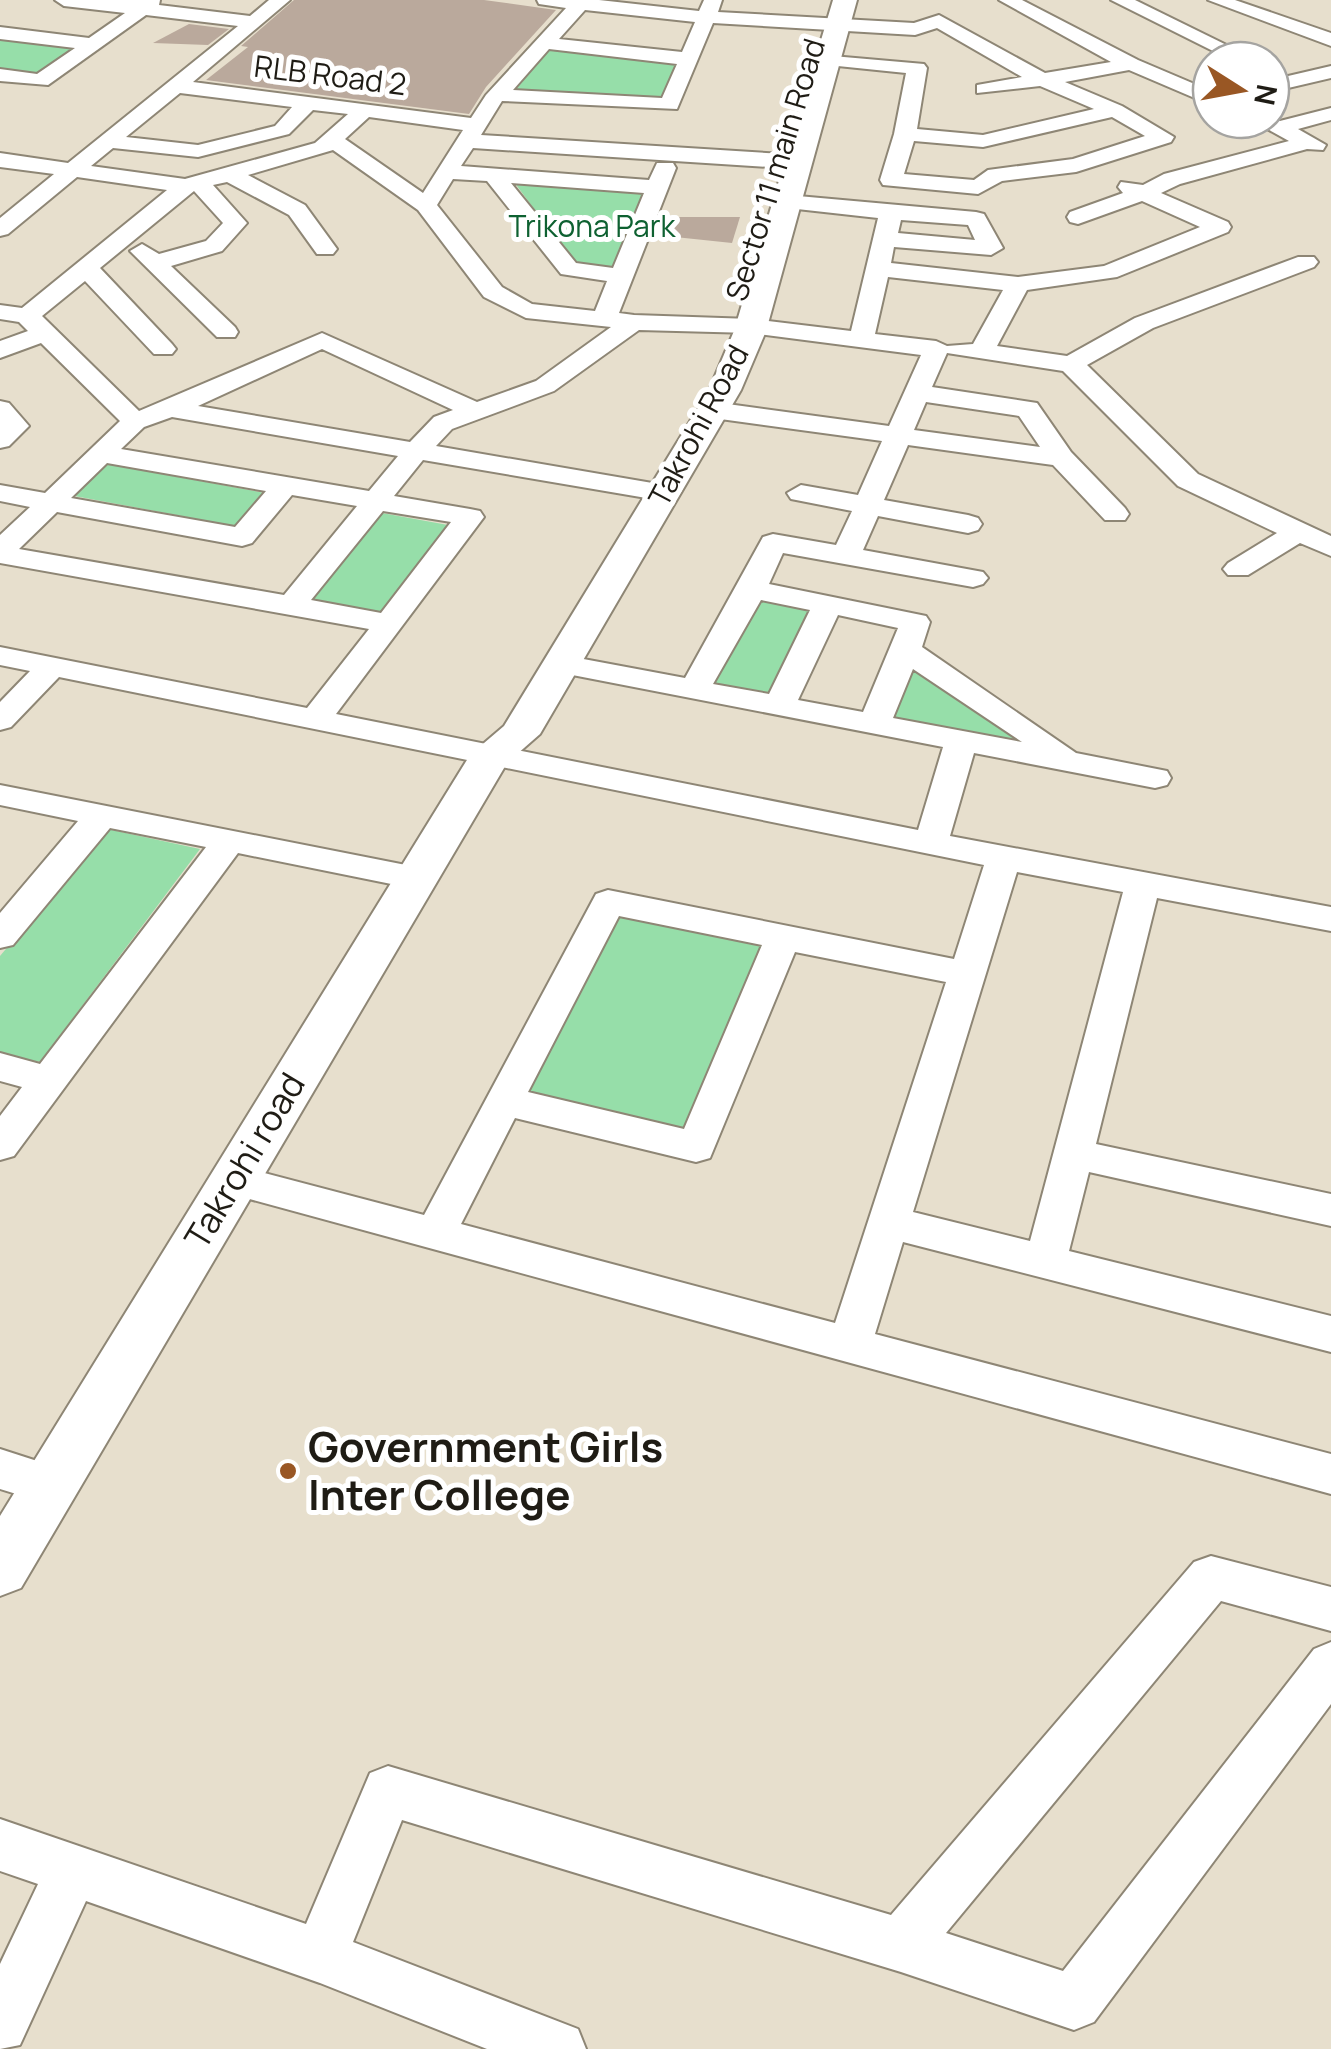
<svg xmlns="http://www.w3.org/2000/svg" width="1331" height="2049" font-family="Manrope,sans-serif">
	<rect width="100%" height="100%" fill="#e7dfcd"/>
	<g fill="#96dea9">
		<path d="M 0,37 L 80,47 L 39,76 L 0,71 Z"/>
		<path d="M 551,48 L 680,62 L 663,100 L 515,90 Z"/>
		<path d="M 514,182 L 648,193 L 615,269 L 575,264 Z"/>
		<path d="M 102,463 L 265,493 L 235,526 L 69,495 Z"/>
		<path d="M 382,513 L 448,525 L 380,613 L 311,600 Z"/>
		<path d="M 757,594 L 815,605 L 771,696 L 706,682 Z"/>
		<path d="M 910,656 L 1047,749 L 885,719 Z"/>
		<path d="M 107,829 L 200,849 L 40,1062 L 0,1054 L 0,956 Z"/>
		<path d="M 618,911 L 765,941 L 690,1134 L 525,1095 Z"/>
	</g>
	<g fill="#baa99c">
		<path d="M 294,0 L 484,0 L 556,10 L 486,87 L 469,114 L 206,80 L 248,47 L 241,46 Z"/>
		<path d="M 189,24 L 229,29 L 208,45 L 153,43 Z"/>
		<path d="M 661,217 L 740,217 L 732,243 L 656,235 Z"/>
	</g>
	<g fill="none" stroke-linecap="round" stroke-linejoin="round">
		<g stroke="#8e8675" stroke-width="4">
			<g id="minor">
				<path d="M 55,0 L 160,0 L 159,5 L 250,16 L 269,0 L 290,0 L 193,82 L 471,118 L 486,95 L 566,8 L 539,4 L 537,0 L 599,0 L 699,11 L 704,0 L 722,0 L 718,12 L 914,23 L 939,15 L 1045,73 L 1111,62 L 999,0 L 1022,0 L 1138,60 L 1211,91 L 1211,105 L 1129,70 L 1065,82 L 1122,106 L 1174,137 L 1171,142 L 1076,172 L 1002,181 L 978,194 L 883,185 L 880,180 L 894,134 L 906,73 L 828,65 L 821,63 L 821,55 L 924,64 L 927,68 L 917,129 L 983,135 L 1094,109 L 1040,86 L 977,93 L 977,85 L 1022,77 L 937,28 L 915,35 L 713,23 L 677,109 L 502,101 L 481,135 L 799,155 L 810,162 L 799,169 L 473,148 L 461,166 L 649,180 L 657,163 L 673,163 L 676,168 L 619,313 L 634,315 L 751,319 L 851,331 L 878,218 L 779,207 L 776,202 L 787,195 L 976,212 L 984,214 L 1003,248 L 991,255 L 894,247 L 891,263 L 1018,277 L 1104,266 L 1200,227 L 1142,201 L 1078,224 L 1070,222 L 1067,217 L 1070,212 L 1123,193 L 1118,187 L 1121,182 L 1143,185 L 1164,174 L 1289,141 L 1251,120 L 1271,120 L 1271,117 L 1280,121 L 1331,108 L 1331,120 L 1298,129 L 1326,145 L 1323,150 L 1307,149 L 1180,184 L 1161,193 L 1228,222 L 1231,227 L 1228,232 L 1117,277 L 1027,290 L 997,346 L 1067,356 L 1135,318 L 1298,257 L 1314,257 L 1318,262 L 1314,267 L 1153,328 L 1087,365 L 1198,474 L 1331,536 L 1331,556 L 1300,543 L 1248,575 L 1228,575 L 1223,569 L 1228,563 L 1277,533 L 1178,486 L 1063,371 L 947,353 L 932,387 L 1037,403 L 1071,452 L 1125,508 L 1129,514 L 1125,520 L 1105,520 L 1053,465 L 908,445 L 884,500 L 968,515 L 978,518 L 982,524 L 978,530 L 968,533 L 878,516 L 863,550 L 983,572 L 988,578 L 983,584 L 973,587 L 783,553 L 769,584 L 926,616 L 930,622 L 922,647 L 1076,753 L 1167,771 L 1171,778 L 1167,785 L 1155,788 L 974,753 L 950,836 L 1331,907 L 1331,931 L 1157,898 L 1096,1144 L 1331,1194 L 1331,1226 L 1089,1172 L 1069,1251 L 1331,1316 L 1331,1352 L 903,1242 L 875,1334 L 1331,1454 L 1331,1494 L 220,1191 L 214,1180 L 220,1169 L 234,1165 L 424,1215 L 596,894 L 608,890 L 954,959 L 984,865 L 59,677 L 11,727 L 0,730 L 0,702 L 30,671 L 0,665 L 0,647 L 307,708 L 369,629 L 0,563 L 0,535 L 30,507 L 0,501 L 0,485 L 45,493 L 120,421 L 41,343 L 0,358 L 0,341 L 28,331 L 19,322 L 0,319 L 0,305 L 22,308 L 167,190 L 77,177 L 8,234 L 0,236 L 0,218 L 54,174 L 0,167 L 0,153 L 68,163 L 238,26 L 146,15 L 48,85 L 0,81 L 0,69 L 37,74 L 75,48 L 0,39 L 0,27 L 89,38 L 125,13 L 64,6 ZM 585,10 L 695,22 L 682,52 L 559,39 ZM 549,49 L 677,64 L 662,98 L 513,90 ZM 180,93 L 292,107 L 275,126 L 198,145 L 126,137 ZM 313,110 L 348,114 L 315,143 L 185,179 L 91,166 L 113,148 L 198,157 L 289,134 ZM 369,117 L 463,130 L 423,193 L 345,139 ZM 1112,117 L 1145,136 L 1073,159 L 988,170 L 974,180 L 904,174 L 914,141 L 983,147 ZM 333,150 L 418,210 L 484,297 L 526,318 L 611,327 L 536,381 L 477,402 L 322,333 L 139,411 L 42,316 L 85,281 L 154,354 L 172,354 L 176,349 L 172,344 L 100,268 L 194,191 L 223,223 L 206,241 L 159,254 L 142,244 L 130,251 L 217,337 L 235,337 L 238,332 L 235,327 L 171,266 L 222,251 L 247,223 L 213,185 L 227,182 L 289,215 L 317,254 L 333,254 L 337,249 L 305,205 L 248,175 ZM 453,179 L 487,181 L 561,274 L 607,281 L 595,311 L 532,304 L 502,287 L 437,205 ZM 511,183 L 644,193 L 613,268 L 576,263 ZM 901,220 L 968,225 L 975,240 L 898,233 ZM 888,277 L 1003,290 L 973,344 L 947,346 L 936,341 L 875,334 ZM 639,330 L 751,333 L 921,355 L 889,426 L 713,402 L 704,404 L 700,410 L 704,416 L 713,418 L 882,441 L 858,495 L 801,485 L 787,493 L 791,499 L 852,511 L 836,545 L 773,534 L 763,537 L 685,678 L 562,655 L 551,657 L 547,664 L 551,671 L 562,673 L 943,747 L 918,830 L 336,714 L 484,517 L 480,511 L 470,509 L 394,496 L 423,460 L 664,501 L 674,499 L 678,493 L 664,485 L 436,446 L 452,429 L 554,391 ZM 322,349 L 453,410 L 434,417 L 410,442 L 198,406 ZM 926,402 L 1019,416 L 1040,447 L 914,430 ZM 172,417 L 398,456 L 369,491 L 121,449 L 144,427 ZM 107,463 L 266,491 L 235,527 L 71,498 ZM 292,495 L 357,506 L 284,595 L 19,549 L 57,512 L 242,546 L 252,543 ZM 383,511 L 451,522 L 381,613 L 311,600 ZM 761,600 L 810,610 L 769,694 L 713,684 ZM 838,615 L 898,628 L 863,712 L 798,700 ZM 913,669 L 1022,742 L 893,718 ZM 1017,872 L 1123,892 L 1030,1241 L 913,1212 ZM 619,916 L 762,945 L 684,1129 L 528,1092 ZM 795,952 L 946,982 L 835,1323 L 461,1224 L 515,1118 L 696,1162 L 710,1158 Z"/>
				<path d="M 1111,0 L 1135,0 L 1255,59 L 1231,60 Z"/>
				<path d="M 1208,0 L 1235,0 L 1331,33 L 1331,46 Z"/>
				<path d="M 1331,66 L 1331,78 L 1271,92 L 1271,80 Z"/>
				<path d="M 0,401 L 9,403 L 29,426 L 9,446 L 0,448 Z"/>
				<path d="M 0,785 L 416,867 L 428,870 L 433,878 L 428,886 L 416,889 L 238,853 L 14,1156 L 0,1160 L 0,1116 L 22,1087 L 0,1081 L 0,1053 L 40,1064 L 206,847 L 110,828 L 13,945 L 0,948 L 0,913 L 78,821 L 0,805 Z"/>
				<path d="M 0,1449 L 65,1470 L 72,1484 L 65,1498 L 49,1504 L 0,1489 Z"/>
				<path d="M 1211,1556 L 1331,1587 L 1331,1631 L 1221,1601 L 946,1933 L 1063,1971 L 1314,1649 L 1331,1642 L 1331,1704 L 1094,2022 L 1074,2030 L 901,1972 L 402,1820 L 353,1942 L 578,2029 L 586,2049 L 487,2049 L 320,1983 L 86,1901 L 20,2045 L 0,2049 L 0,1964 L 38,1884 L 0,1871 L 0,1819 L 306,1924 L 370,1773 L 388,1766 L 891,1915 L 1194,1562 Z"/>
			</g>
		</g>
		<g stroke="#8e8675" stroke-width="4">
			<path id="tertiary" d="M 833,0 L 857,0 L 766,331 L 741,390 L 540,734 L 507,763 L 21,1588 L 0,1596 L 0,1516 L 470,755 L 504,726 L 709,390 L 734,331 Z"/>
		</g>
		<use href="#minor" fill="#fff" fill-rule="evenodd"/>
		<use href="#tertiary" fill="#fff" fill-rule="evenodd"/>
	</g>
	<circle fill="#995724" stroke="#fff" stroke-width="4" cx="288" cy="1471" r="10"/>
	<g text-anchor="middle" stroke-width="10" stroke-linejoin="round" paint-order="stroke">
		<g font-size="30" fill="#1f1c15" stroke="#fff">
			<text transform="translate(330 76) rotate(7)" y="10">RLB Road 2</text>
			<text transform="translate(776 170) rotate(-73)" y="10">Sector 11 main Road</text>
			<text transform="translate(699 426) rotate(-62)" y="10">Takrohi Road</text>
		</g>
		<g font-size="30" fill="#0e6131" stroke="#fff">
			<text x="592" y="237">Trikona Park</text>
		</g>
		<g font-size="35" fill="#1f1c15" stroke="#fff">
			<text transform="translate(245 1161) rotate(-59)" y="12">Takrohi road</text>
		</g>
		<g font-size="42" font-weight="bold" fill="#1f1c15" stroke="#fff" text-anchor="start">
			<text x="308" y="1462">Government Girls<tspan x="308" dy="48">Inter College</tspan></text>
		</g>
	</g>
	<g transform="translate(1241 90) rotate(101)"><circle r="48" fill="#ffffff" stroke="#a5a4a1" stroke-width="2.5"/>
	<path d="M0-8L18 38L0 25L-18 38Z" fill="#995724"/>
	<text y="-15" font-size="28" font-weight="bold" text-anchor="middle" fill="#1f1c15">N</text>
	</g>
</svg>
